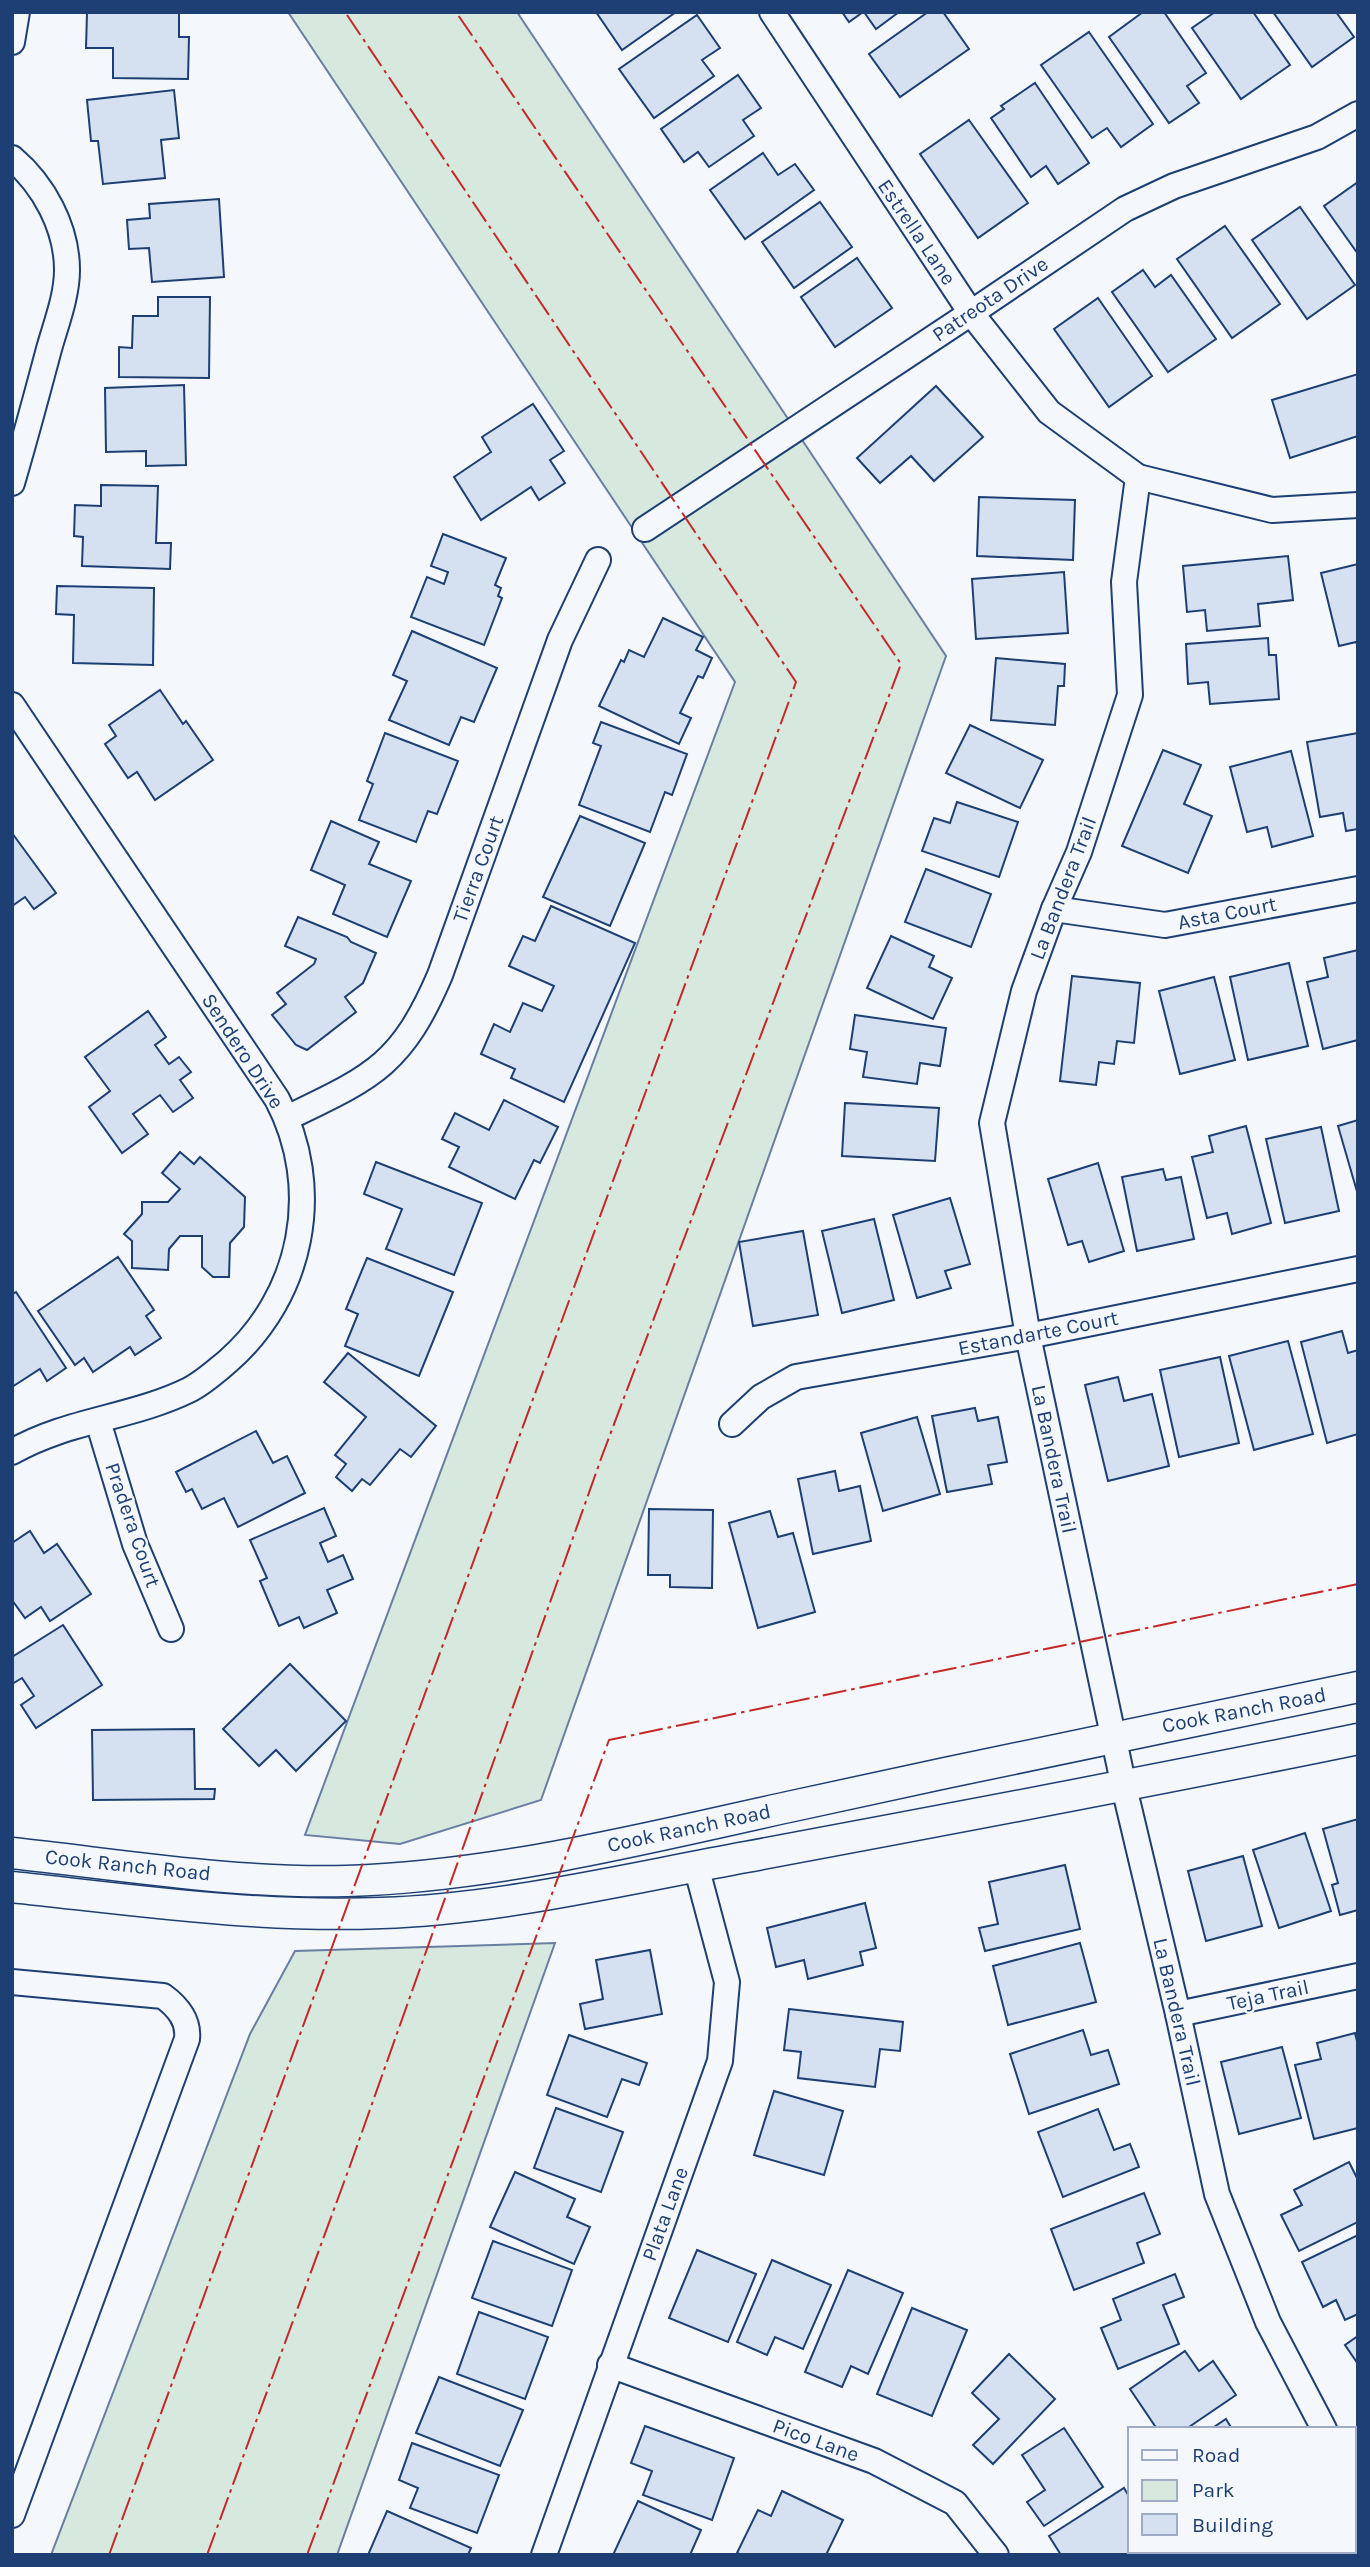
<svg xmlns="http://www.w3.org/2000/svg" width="1370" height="2567" font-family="Karla,sans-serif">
	<rect width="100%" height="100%" fill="#f4f7fb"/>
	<g fill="#d7e8df" stroke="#687fa3" stroke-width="2">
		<path d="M 288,12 L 517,12 L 946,656 L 541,1800 L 400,1844 L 305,1835 L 735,682 Z"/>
		<path d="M 555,1943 L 337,2555 L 51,2555 L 250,2034 L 295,1951 Z"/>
	</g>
	<g fill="#d5e0f0" stroke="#1d3f73" stroke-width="2">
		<path d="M 87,12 L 179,12 L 179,37 L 189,37 L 188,79 L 113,78 L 113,48 L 86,48 Z"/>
		<path d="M 596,12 L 676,12 L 622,50 Z"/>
		<path d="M 842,12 L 863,12 L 849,22 Z"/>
		<path d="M 864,12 L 899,12 L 876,29 Z"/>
		<path d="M 928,12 L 943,12 L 969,49 L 900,97 L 869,54 Z"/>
		<path d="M 1143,12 L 1164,12 L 1206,73 L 1187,86 L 1199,103 L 1169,123 L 1109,37 Z"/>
		<path d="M 1215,12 L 1253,12 L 1290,65 L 1241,99 L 1192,28 Z"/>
		<path d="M 1273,12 L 1336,12 L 1354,37 L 1312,67 Z"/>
		<path d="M 697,15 L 720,48 L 702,60 L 714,76 L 654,118 L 619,69 Z"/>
		<path d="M 1089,32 L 1153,124 L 1121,147 L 1107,128 L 1092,138 L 1041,65 Z"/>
		<path d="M 738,75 L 761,108 L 743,120 L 754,136 L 709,167 L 698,152 L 684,162 L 661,129 Z"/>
		<path d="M 1035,83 L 1089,163 L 1058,184 L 1046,166 L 1031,177 L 991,118 L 1004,109 L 1001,106 Z"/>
		<path d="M 174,90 L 179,138 L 161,140 L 165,178 L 103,184 L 98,141 L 91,141 L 87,100 Z"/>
		<path d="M 969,120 L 1028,203 L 978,238 L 920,154 Z"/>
		<path d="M 763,153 L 778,175 L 795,164 L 814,190 L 745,239 L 710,190 Z"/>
		<path d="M 1358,182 L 1358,254 L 1324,206 Z"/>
		<path d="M 219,199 L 224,277 L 152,282 L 149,248 L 129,249 L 127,220 L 150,218 L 149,204 Z"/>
		<path d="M 820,202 L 852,247 L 794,288 L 762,242 Z"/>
		<path d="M 1300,207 L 1355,285 L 1307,319 L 1252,240 Z"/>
		<path d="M 1225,226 L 1280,304 L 1232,338 L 1177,259 Z"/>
		<path d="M 857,258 L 892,308 L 835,347 L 801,297 Z"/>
		<path d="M 1143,270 L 1155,287 L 1171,275 L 1216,339 L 1168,372 L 1112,292 Z"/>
		<path d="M 158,297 L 210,297 L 209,378 L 119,377 L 119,347 L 132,348 L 133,316 L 158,316 Z"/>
		<path d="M 1098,298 L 1152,376 L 1109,407 L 1054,329 Z"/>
		<path d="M 1358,374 L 1358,436 L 1290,458 L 1272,400 Z"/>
		<path d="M 184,385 L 186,465 L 146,466 L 146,451 L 106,452 L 105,388 Z"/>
		<path d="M 936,386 L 983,437 L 934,481 L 911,456 L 880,483 L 857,458 Z"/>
		<path d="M 533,404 L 564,451 L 550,460 L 565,483 L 539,500 L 531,487 L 481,520 L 454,477 L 491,452 L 482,437 Z"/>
		<path d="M 101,485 L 158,486 L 156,543 L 171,543 L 170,569 L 82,566 L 83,537 L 74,536 L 75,505 L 101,506 Z"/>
		<path d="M 979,497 L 1075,500 L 1073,560 L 977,556 Z"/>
		<path d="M 443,534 L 506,558 L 495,585 L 501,588 L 498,596 L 502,598 L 484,645 L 411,617 L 427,577 L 444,584 L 448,572 L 431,566 Z"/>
		<path d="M 1288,556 L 1293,600 L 1258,604 L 1260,626 L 1207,631 L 1205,610 L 1187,612 L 1183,566 Z"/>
		<path d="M 1358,564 L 1358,647 L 1356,642 L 1339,646 L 1321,573 Z"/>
		<path d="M 1064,572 L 1068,633 L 976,639 L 972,579 Z"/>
		<path d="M 57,586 L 154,588 L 153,665 L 73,663 L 74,615 L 56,614 Z"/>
		<path d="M 663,618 L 703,637 L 696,650 L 712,658 L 703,678 L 698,676 L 680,713 L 691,718 L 679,744 L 599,706 L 621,660 L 624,662 L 629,650 L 644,657 Z"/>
		<path d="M 412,631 L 497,668 L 474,722 L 461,717 L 449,745 L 389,720 L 407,681 L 393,675 Z"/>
		<path d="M 1268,638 L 1269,655 L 1276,655 L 1279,699 L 1210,704 L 1208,682 L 1188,684 L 1186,644 Z"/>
		<path d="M 996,658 L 1065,664 L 1064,686 L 1058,686 L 1055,725 L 991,720 Z"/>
		<path d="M 160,690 L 183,724 L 186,721 L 213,760 L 155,800 L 137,772 L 128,778 L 105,744 L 116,736 L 109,725 Z"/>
		<path d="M 601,722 L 687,754 L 672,795 L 665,792 L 650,832 L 579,805 L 601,746 L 593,743 Z"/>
		<path d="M 970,725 L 1043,760 L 1020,808 L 946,773 Z"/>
		<path d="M 385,733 L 458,761 L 437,814 L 428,811 L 416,842 L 359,820 L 373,784 L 367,781 Z"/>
		<path d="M 1358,733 L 1358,829 L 1346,831 L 1343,813 L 1320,817 L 1307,742 Z"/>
		<path d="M 1163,750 L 1201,765 L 1184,804 L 1212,816 L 1188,873 L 1122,846 Z"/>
		<path d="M 1291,751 L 1313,836 L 1272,847 L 1267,827 L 1247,832 L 1230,767 Z"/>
		<path d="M 957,802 L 1018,822 L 999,877 L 922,851 L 934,818 L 950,823 Z"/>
		<path d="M 580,816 L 645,843 L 610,926 L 543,897 Z"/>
		<path d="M 331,821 L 379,842 L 369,864 L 411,881 L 387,937 L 333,914 L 345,885 L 311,870 Z"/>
		<path d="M 12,833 L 56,893 L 34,909 L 25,897 L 12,906 Z"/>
		<path d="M 926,869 L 991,894 L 971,947 L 905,922 Z"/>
		<path d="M 551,906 L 635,943 L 564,1102 L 511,1078 L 515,1069 L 481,1054 L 494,1024 L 510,1032 L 523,1003 L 542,1011 L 554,986 L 509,966 L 523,936 L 535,941 Z"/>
		<path d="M 298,917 L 347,937 L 351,942 L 376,953 L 363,983 L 345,997 L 356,1012 L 307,1050 L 296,1045 L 272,1015 L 286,1004 L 277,993 L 314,964 L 316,959 L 285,946 Z"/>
		<path d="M 891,936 L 934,956 L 929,967 L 952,978 L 933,1019 L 867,988 Z"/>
		<path d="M 1358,950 L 1358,1040 L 1323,1049 L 1307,982 L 1328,977 L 1324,958 Z"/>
		<path d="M 1289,963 L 1308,1046 L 1248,1060 L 1230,977 Z"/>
		<path d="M 1072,976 L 1140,983 L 1134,1043 L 1117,1041 L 1114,1064 L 1099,1062 L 1096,1085 L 1060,1081 Z"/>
		<path d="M 1214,977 L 1235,1060 L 1180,1074 L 1159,991 Z"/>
		<path d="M 148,1011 L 166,1037 L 155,1045 L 169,1064 L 179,1057 L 191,1072 L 180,1080 L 193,1098 L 173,1112 L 160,1095 L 133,1114 L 148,1134 L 122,1153 L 89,1107 L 110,1091 L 85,1057 Z"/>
		<path d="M 855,1015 L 946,1028 L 940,1066 L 920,1063 L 917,1084 L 863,1077 L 867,1052 L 850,1049 Z"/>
		<path d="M 504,1100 L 558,1127 L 540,1163 L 534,1160 L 515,1199 L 449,1167 L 459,1147 L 442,1139 L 455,1113 L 489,1130 Z"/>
		<path d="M 845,1103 L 939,1108 L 935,1161 L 842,1156 Z"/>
		<path d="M 1358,1120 L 1358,1195 L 1338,1126 Z"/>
		<path d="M 1246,1126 L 1271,1223 L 1232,1234 L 1227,1213 L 1207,1218 L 1192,1157 L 1213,1152 L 1209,1136 Z"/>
		<path d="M 1321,1127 L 1339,1211 L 1285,1223 L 1266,1139 Z"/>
		<path d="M 180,1152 L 194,1164 L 200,1157 L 245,1197 L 244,1227 L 230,1243 L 229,1277 L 213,1277 L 202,1267 L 202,1236 L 180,1236 L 169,1249 L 168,1270 L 132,1268 L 132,1241 L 124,1234 L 142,1214 L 142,1202 L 168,1202 L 180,1189 L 162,1173 Z"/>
		<path d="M 376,1162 L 482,1203 L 454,1275 L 386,1249 L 402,1209 L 364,1194 Z"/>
		<path d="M 1098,1163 L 1124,1251 L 1089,1262 L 1082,1241 L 1068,1245 L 1048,1179 Z"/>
		<path d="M 1163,1169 L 1166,1180 L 1181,1177 L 1194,1239 L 1137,1251 L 1122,1177 Z"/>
		<path d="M 950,1198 L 970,1264 L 945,1271 L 951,1288 L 917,1298 L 893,1215 Z"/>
		<path d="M 874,1219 L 894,1300 L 842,1313 L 822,1231 Z"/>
		<path d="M 803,1231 L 818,1315 L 753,1326 L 739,1242 Z"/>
		<path d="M 118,1257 L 154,1310 L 146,1316 L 161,1338 L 135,1355 L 130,1347 L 93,1372 L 84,1358 L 75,1365 L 38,1311 Z"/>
		<path d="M 367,1258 L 453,1292 L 419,1376 L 345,1346 L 358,1314 L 346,1309 Z"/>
		<path d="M 16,1292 L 66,1368 L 47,1381 L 40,1369 L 12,1387 L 12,1294 Z"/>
		<path d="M 1342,1331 L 1348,1353 L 1358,1350 L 1358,1434 L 1327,1443 L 1301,1342 Z"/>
		<path d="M 1288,1341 L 1313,1434 L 1254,1450 L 1229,1356 Z"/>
		<path d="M 348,1353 L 436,1426 L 411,1457 L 400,1449 L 370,1485 L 362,1479 L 352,1491 L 336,1477 L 346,1464 L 335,1455 L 366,1417 L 324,1382 Z"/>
		<path d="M 1220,1357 L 1239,1443 L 1179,1457 L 1160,1370 Z"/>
		<path d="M 1118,1377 L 1124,1401 L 1152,1394 L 1169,1466 L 1108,1481 L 1085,1385 Z"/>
		<path d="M 975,1408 L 978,1421 L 998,1417 L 1007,1462 L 988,1465 L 992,1484 L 947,1492 L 932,1416 Z"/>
		<path d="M 917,1417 L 940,1494 L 883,1511 L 861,1433 Z"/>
		<path d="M 256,1431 L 273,1463 L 287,1456 L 305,1493 L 238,1527 L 224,1498 L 202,1509 L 192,1489 L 186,1492 L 176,1472 Z"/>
		<path d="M 835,1471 L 839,1491 L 860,1486 L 871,1541 L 813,1554 L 798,1479 Z"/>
		<path d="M 324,1508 L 336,1536 L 320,1543 L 328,1562 L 343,1555 L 353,1579 L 327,1590 L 337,1613 L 304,1628 L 299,1617 L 279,1626 L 260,1581 L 267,1578 L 250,1540 Z"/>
		<path d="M 649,1509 L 713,1510 L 712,1588 L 670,1587 L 670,1575 L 648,1575 Z"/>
		<path d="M 770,1511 L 778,1537 L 793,1533 L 815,1612 L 758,1628 L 729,1523 Z"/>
		<path d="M 30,1531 L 44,1553 L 57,1544 L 91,1594 L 50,1621 L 41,1607 L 25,1618 L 12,1600 L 12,1543 Z"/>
		<path d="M 63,1625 L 102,1685 L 36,1728 L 21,1705 L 34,1696 L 22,1678 L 12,1684 L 12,1657 Z"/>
		<path d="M 290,1664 L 346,1721 L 296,1771 L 276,1750 L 259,1766 L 223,1729 Z"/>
		<path d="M 194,1729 L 195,1789 L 215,1789 L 214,1799 L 93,1800 L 92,1730 Z"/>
		<path d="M 1358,1819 L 1358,1910 L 1340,1915 L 1332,1885 L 1338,1883 L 1323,1829 Z"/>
		<path d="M 1305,1833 L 1331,1911 L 1279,1928 L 1253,1850 Z"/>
		<path d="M 1243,1856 L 1262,1926 L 1206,1941 L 1188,1871 Z"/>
		<path d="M 1065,1865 L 1080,1929 L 985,1951 L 979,1928 L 998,1924 L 989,1882 Z"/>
		<path d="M 865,1903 L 876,1948 L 860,1952 L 863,1965 L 808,1979 L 804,1960 L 776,1967 L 767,1928 Z"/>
		<path d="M 1080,1943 L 1096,2002 L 1008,2025 L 993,1966 Z"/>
		<path d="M 650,1950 L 662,2014 L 585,2029 L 580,2004 L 603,1999 L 596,1960 Z"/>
		<path d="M 789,2009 L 903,2022 L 900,2051 L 880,2049 L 875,2087 L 798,2078 L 801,2052 L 784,2050 Z"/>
		<path d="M 1083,2030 L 1091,2055 L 1108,2050 L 1119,2084 L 1029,2114 L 1010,2054 Z"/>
		<path d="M 1355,2033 L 1358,2045 L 1358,2128 L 1314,2139 L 1295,2065 L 1321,2059 L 1317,2043 Z"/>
		<path d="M 569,2035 L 647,2063 L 639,2085 L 622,2079 L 607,2117 L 547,2095 Z"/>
		<path d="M 1282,2047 L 1301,2118 L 1239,2134 L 1221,2062 Z"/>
		<path d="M 774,2091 L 843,2111 L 824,2175 L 754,2155 Z"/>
		<path d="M 556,2108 L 623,2132 L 601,2192 L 534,2168 Z"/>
		<path d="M 1098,2109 L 1114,2150 L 1130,2144 L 1139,2167 L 1063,2197 L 1038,2132 Z"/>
		<path d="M 1349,2162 L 1358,2180 L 1358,2222 L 1299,2251 L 1281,2215 L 1302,2205 L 1294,2190 Z"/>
		<path d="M 515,2172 L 575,2199 L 567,2217 L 590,2227 L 574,2264 L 490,2227 Z"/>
		<path d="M 1144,2193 L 1160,2234 L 1137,2243 L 1144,2263 L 1074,2290 L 1051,2229 Z"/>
		<path d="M 1358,2235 L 1358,2314 L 1345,2320 L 1336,2300 L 1323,2307 L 1302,2262 Z"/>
		<path d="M 493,2241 L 572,2270 L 552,2326 L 472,2298 Z"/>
		<path d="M 697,2250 L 756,2274 L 728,2342 L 669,2318 Z"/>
		<path d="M 772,2260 L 831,2285 L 803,2349 L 775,2337 L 767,2355 L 737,2342 Z"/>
		<path d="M 848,2270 L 903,2293 L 868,2374 L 851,2366 L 842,2387 L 805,2372 Z"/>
		<path d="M 1175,2274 L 1184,2297 L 1163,2305 L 1179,2344 L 1118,2369 L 1101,2328 L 1121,2320 L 1113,2299 Z"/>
		<path d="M 912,2308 L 967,2330 L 932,2416 L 877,2394 Z"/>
		<path d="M 479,2312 L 548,2337 L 525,2399 L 457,2374 Z"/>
		<path d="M 1358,2336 L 1358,2364 L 1345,2345 Z"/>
		<path d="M 1185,2351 L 1199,2371 L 1213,2361 L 1236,2395 L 1186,2429 L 1157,2429 L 1130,2389 Z"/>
		<path d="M 1009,2354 L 1055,2399 L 993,2464 L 973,2445 L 999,2419 L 972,2393 Z"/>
		<path d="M 439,2377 L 523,2410 L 500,2466 L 416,2433 Z"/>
		<path d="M 1226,2419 L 1232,2429 L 1211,2429 Z"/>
		<path d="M 645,2426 L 734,2458 L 712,2520 L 643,2495 L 652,2471 L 631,2463 Z"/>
		<path d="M 1064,2428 L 1103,2487 L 1044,2526 L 1027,2502 L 1045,2490 L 1022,2455 Z"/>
		<path d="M 412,2443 L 499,2475 L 477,2533 L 410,2508 L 418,2488 L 399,2480 Z"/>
		<path d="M 1124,2488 L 1130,2498 L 1130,2551 L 1140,2551 L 1134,2555 L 1061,2555 L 1049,2536 Z"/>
		<path d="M 782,2491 L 843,2520 L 826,2555 L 742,2555 L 737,2553 L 758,2510 L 771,2516 Z"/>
		<path d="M 638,2501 L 701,2530 L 690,2555 L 613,2555 Z"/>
		<path d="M 387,2511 L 471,2548 L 468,2555 L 368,2555 Z"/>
		<path d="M 1224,2551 L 1264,2551 L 1259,2555 L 1226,2555 Z"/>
		<path d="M 1289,2551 L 1331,2551 L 1333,2555 L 1283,2555 Z"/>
	</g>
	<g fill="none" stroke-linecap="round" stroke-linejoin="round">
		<g stroke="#1d3f73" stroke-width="28">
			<g id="minor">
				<path d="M 772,12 L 971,313 L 1049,412 L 1138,477 L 1272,510 L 1358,505"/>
				<path d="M 12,42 L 17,12"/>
				<path d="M 12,158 C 44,185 67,228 67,270 C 67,296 56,324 49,349 C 37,394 25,439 12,483"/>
				<path d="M 1138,477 L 1124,582 L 1130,695 L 1079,852 L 1054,909 L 1024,991 L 992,1123 L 1028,1336 L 1124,1787 L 1178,2014 L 1217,2194 L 1268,2322 L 1324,2429"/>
				<path d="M 645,529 L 971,313 L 1125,209 L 1174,186 L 1317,137 L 1358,114"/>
				<path d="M 12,705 L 277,1099 C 324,1188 303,1296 227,1362 C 215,1372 203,1383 189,1390 C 132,1418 67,1420 12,1452"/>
				<path d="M 1054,909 L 1165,925 L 1358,889"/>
				<path d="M 287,1118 C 372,1077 401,1066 440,975 L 560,640 L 598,560"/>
				<path d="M 98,1421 L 135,1544 L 171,1629"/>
				<path d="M 732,1424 L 761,1397 L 796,1377 L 1028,1336 L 1358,1269"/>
				<path d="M 12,1982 L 163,1996 C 178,2007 189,2020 187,2039 L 12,2515"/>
				<path d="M 1178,2014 L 1358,1976"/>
				<path d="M 610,2365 L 874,2461 L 955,2503 L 996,2555"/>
				<path d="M 1354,2477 L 1358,2482"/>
				<path d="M 544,2555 L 720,2061 L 727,1982 L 696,1866"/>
			</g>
		</g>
		<g stroke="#1d3f73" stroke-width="33">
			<g id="tertiary">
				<path d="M 12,1853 C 123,1865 236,1884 347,1881 C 499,1876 646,1838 793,1806 C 981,1765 1169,1725 1358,1687"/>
				<path d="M 12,1887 C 135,1900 257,1918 381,1913 C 503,1909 625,1879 746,1857 C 950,1819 1154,1781 1358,1739"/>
			</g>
		</g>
		<use href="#minor" stroke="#f4f7fb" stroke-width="24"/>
		<use href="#tertiary" stroke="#f4f7fb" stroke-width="30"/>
		<g stroke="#c62828" stroke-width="2" stroke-dasharray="24 5 3.5 5" stroke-linecap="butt">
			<path d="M 109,2555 L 796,682 L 345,12"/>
			<path d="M 207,2555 L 351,2163 L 602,1456 L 901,664 L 456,12"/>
			<path d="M 307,2555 L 609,1740 L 1358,1584"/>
		</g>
	</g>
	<g text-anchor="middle" stroke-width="5" stroke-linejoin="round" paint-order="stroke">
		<g font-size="21" fill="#1d3f73" stroke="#f4f7fb">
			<text transform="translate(917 232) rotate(56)" y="7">Estrella Lane</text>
			<text transform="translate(990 299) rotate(-34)" y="7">Patreota Drive</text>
			<text transform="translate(478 869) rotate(-70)" y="7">Tierra Court</text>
			<text transform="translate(1063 888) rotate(-69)" y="7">La Bandera Trail</text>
			<text transform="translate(1227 913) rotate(-11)" y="7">Asta Court</text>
			<text transform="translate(243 1051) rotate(57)" y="7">Sendero Drive</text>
			<text transform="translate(1038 1333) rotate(-11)" y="7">Estandarte Court</text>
			<text transform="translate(1054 1459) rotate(78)" y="7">La Bandera Trail</text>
			<text transform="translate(133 1525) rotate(71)" y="7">Pradera Court</text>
			<text transform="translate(1244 1710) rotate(-11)" y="7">Cook Ranch Road</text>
			<text transform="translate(689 1828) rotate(-12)" y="7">Cook Ranch Road</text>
			<text transform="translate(128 1865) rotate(6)" y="7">Cook Ranch Road</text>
			<text transform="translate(1268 1995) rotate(-12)" y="7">Teja Trail</text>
			<text transform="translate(1177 2012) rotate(77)" y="7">La Bandera Trail</text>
			<text transform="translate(665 2214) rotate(-70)" y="7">Plata Lane</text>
			<text transform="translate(816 2440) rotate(20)" y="7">Pico Lane</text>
		</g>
	</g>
	<rect width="1370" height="2567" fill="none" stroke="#1d3f73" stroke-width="28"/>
	<rect x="1128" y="2427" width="228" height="126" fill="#f4f7fb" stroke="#9eadc5" stroke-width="2"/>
	<rect x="1142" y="2450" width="35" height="10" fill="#f4f7fb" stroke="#9eadc5" stroke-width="2"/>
	<text x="1192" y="2462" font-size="21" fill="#1d3f73">Road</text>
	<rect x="1142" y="2480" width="35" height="21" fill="#d7e8df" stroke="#9eadc5" stroke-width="2"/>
	<text x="1192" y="2497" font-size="21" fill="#1d3f73">Park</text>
	<rect x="1142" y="2514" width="35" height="21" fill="#d5e0f0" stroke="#9eadc5" stroke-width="2"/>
	<text x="1192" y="2532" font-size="21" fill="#1d3f73">Building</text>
</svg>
